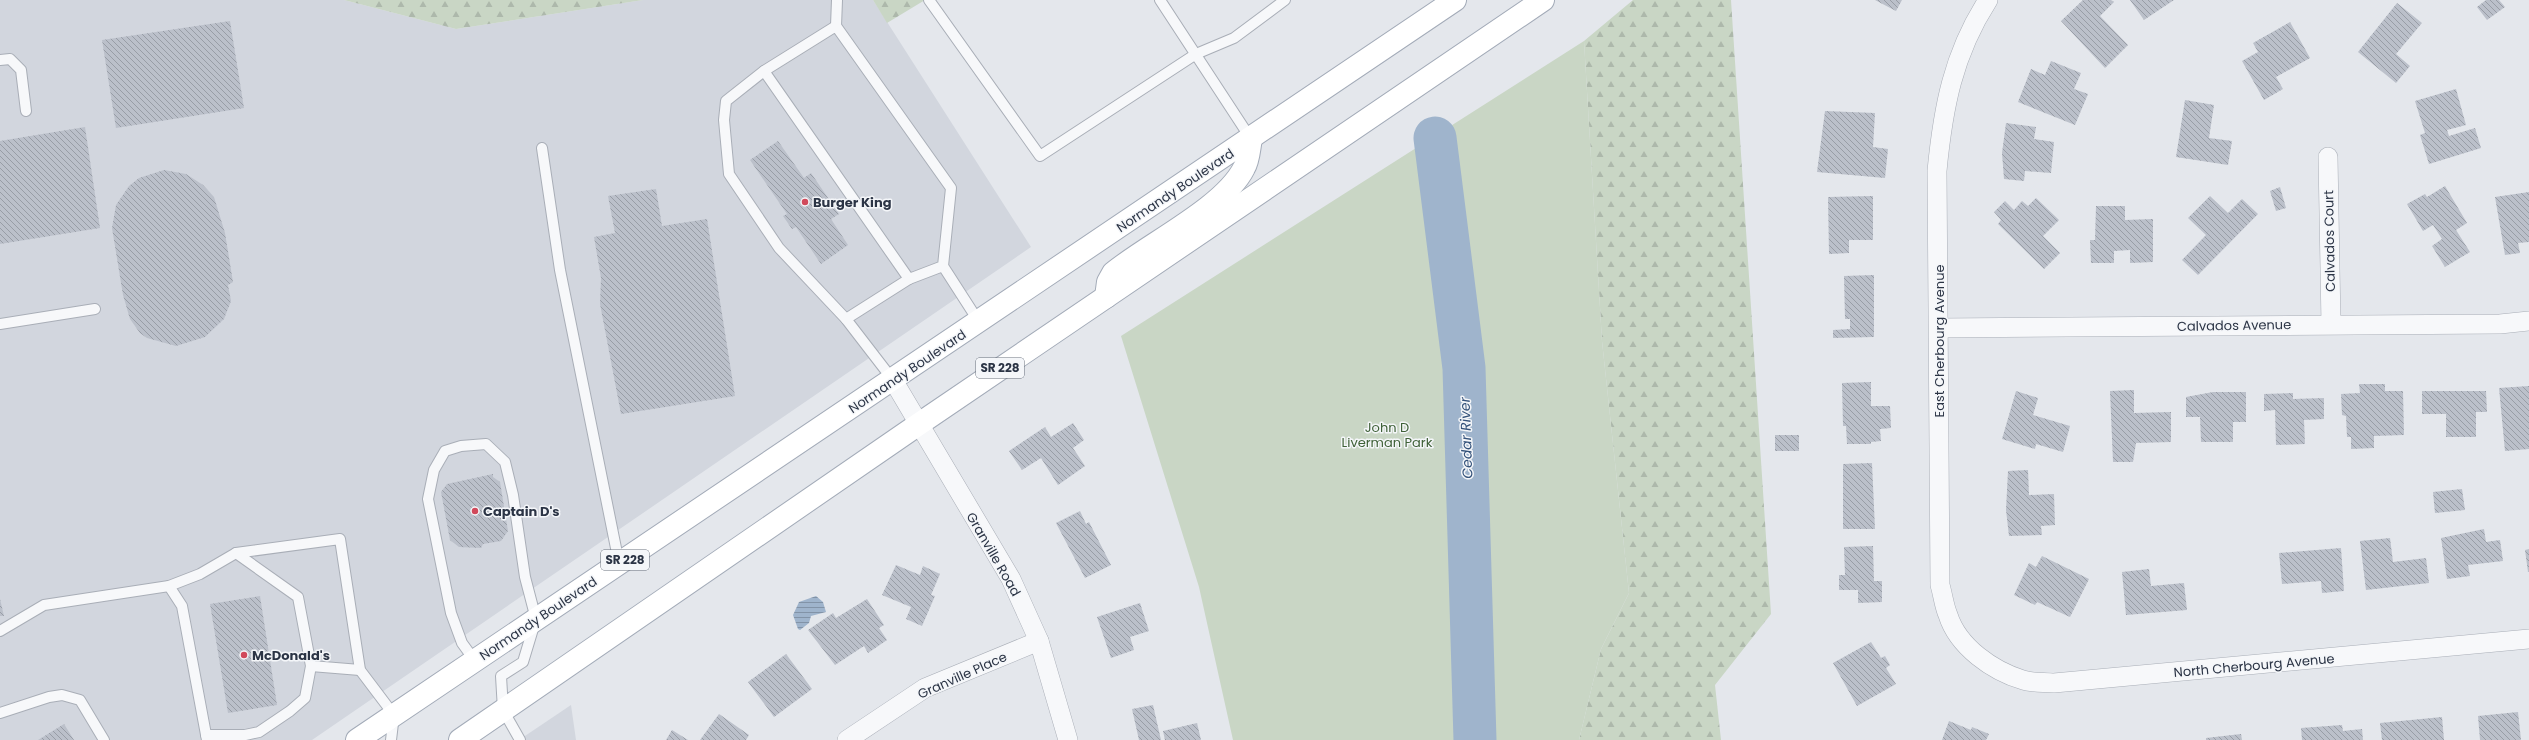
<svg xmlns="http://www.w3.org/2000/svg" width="2529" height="740" font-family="Poppins,sans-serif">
	<defs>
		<pattern id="forest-firs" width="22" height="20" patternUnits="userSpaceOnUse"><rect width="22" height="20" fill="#c9d6c5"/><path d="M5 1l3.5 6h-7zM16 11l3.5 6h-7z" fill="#adb8ab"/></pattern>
		<pattern id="water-rules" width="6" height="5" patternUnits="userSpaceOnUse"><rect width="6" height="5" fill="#9fb4cc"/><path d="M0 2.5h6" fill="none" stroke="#8293a7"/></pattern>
		<pattern id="building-back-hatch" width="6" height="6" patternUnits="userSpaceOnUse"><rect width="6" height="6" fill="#bbc0ca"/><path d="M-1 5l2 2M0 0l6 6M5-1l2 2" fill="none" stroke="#989da6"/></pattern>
	</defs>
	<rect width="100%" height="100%" fill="#e4e7ec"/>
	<g fill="#d2d6de">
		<path d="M 0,0 L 344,0 L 456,29 L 643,0 L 873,0 L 1031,247 L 312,740 L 0,740 Z"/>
		<path d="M 571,705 L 576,740 L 519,740 Z"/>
	</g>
	<g fill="url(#forest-firs)">
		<path d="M 344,0 L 643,0 L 456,29 Z"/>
		<path d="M 873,0 L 925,0 L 887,23 Z"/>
		<path d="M 1633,0 L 1731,0 L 1771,614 L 1715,685 L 1721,740 L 1579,740 L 1601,649 L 1629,593 L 1602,341 L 1584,41 Z"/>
	</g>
	<path fill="#c9d6c5" d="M 1584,41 L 1602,341 L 1629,593 L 1601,649 L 1579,740 L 1233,740 L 1199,587 L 1121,336 Z"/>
	<path fill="url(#water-rules)" d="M 816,596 L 823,602 L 826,612 L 811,616 L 809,623 L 800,630 L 798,629 L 793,615 L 799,602 Z"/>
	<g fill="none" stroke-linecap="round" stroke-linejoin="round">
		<path stroke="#9fb4cc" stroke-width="43" d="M 1435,138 L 1464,368 L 1475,740"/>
	</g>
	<g fill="url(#building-back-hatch)">
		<path d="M 1875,0 L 1902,0 L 1896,11 Z"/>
		<path d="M 2083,0 L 2111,0 L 2114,2 L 2100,16 L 2128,45 L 2105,68 L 2061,21 Z"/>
		<path d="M 2130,0 L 2174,0 L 2144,20 Z"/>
		<path d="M 2486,0 L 2499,0 L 2505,7 L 2487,20 L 2477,7 Z"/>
		<path d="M 2397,3 L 2422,23 L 2396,54 L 2410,66 L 2396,83 L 2358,52 Z"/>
		<path d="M 230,21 L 244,108 L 116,128 L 102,40 Z"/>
		<path d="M 2290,22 L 2310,58 L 2276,77 L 2283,89 L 2264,100 L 2242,61 L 2258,52 L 2253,43 Z"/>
		<path d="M 2051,61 L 2081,73 L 2074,89 L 2088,94 L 2075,125 L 2018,102 L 2031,69 L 2045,75 Z"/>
		<path d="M 2456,89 L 2466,125 L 2447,130 L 2449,136 L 2475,128 L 2481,148 L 2429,164 L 2420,135 L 2425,133 L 2415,101 Z"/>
		<path d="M 2185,100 L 2214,105 L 2209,138 L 2232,141 L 2228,165 L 2176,157 Z"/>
		<path d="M 1825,111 L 1875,113 L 1873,147 L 1888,149 L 1885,178 L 1817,172 Z"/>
		<path d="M 2006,123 L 2036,127 L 2034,139 L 2054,142 L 2051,173 L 2025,171 L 2024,181 L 2004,179 L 2002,153 Z"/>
		<path d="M 85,127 L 100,228 L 0,244 L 0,141 Z"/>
		<path d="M 778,141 L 804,178 L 811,173 L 839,214 L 831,219 L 848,245 L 821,264 L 796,227 L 792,229 L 783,216 L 787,214 L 750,160 Z"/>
		<path d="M 164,170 L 186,174 L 203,185 L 214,197 L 225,233 L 233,282 L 228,285 L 231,301 L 224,319 L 205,337 L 176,346 L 147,338 L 140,333 L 130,319 L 123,295 L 112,228 L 116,205 L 129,186 L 139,178 Z"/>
		<path d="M 2445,186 L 2467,223 L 2456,230 L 2470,252 L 2445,267 L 2432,246 L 2442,239 L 2433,225 L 2423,231 L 2407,204 L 2425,194 L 2427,197 Z"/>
		<path d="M 2280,187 L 2286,208 L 2276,211 L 2270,191 Z"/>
		<path d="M 656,189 L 662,226 L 707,219 L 735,396 L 621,414 L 600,304 L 601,278 L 594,237 L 615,233 L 608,196 Z"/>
		<path d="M 2529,192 L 2529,242 L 2518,243 L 2520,253 L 2505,255 L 2495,197 Z"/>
		<path d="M 1873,196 L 1873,240 L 1849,240 L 1849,253 L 1829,254 L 1828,197 Z"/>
		<path d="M 2210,196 L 2228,213 L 2242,199 L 2258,214 L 2198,275 L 2182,260 L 2206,235 L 2188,218 Z"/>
		<path d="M 2036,198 L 2059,220 L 2043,236 L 2060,253 L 2044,269 L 1998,224 L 2001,220 L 1994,212 L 2005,201 L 2014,210 L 2022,201 L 2028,206 Z"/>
		<path d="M 2096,206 L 2125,206 L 2125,220 L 2153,219 L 2153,262 L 2130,263 L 2130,250 L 2114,251 L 2114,263 L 2091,263 L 2090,240 L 2095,240 Z"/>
		<path d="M 1874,275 L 1874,337 L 1833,338 L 1833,330 L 1850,329 L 1850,319 L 1845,319 L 1844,276 Z"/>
		<path d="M 1871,382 L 1871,406 L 1890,406 L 1891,428 L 1880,429 L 1881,441 L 1871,442 L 1871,444 L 1847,444 L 1846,426 L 1843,426 L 1842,383 Z"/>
		<path d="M 2359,384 L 2385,384 L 2385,391 L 2403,391 L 2404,435 L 2374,436 L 2374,448 L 2351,449 L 2351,437 L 2347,437 L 2346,416 L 2342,415 L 2341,394 L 2360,393 Z"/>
		<path d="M 2529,386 L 2529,449 L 2505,451 L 2499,388 Z"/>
		<path d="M 2134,390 L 2134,413 L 2171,412 L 2171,442 L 2136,443 L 2133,462 L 2113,462 L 2110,391 Z"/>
		<path d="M 2016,391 L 2038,398 L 2033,415 L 2070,426 L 2063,452 L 2036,444 L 2035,449 L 2002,439 Z"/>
		<path d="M 2422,391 L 2486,391 L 2487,412 L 2476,412 L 2476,437 L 2446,437 L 2446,414 L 2422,414 Z"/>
		<path d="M 2213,392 L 2246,392 L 2246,422 L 2233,422 L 2233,442 L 2201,442 L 2200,417 L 2186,417 L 2186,397 Z"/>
		<path d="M 2293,393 L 2293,399 L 2324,398 L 2324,419 L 2304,420 L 2305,444 L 2276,445 L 2275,410 L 2264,411 L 2264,394 Z"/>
		<path d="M 1073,423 L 1084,440 L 1073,448 L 1085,466 L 1058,485 L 1041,458 L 1022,470 L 1009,451 L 1045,427 L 1051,437 Z"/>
		<rect x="1775" y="435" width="24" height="16"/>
		<path d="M 1872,463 L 1875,529 L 1843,529 L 1843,464 Z"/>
		<path d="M 2028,470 L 2029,495 L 2054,494 L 2055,525 L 2041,526 L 2042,535 L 2009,536 L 2006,510 L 2008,471 Z"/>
		<path d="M 493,474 L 493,477 L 500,482 L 508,531 L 501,541 L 483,544 L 481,548 L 459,547 L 450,540 L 441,492 L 447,484 Z"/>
		<path d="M 2462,489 L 2465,510 L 2435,513 L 2433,492 Z"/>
		<path d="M 1080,511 L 1086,524 L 1089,522 L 1111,565 L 1085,578 L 1056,523 Z"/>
		<path d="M 2484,529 L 2486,542 L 2500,540 L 2503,561 L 2468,565 L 2470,576 L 2447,579 L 2441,538 Z"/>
		<path d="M 2390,538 L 2393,562 L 2426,558 L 2429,583 L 2366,590 L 2360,541 Z"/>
		<path d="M 1873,546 L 1874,581 L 1882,581 L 1882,602 L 1858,603 L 1858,590 L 1839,590 L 1839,575 L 1845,575 L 1844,547 Z"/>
		<path d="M 2341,548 L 2344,591 L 2322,593 L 2321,581 L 2282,584 L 2279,553 Z"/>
		<path d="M 2529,549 L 2529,572 L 2528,572 L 2525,550 Z"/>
		<path d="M 2042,556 L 2089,579 L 2070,617 L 2037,602 L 2035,605 L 2014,595 L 2029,563 L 2036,567 Z"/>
		<path d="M 896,565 L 920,575 L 923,566 L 940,574 L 931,595 L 935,596 L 922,626 L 906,619 L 911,607 L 882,595 Z"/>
		<path d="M 2149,569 L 2151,586 L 2184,583 L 2187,610 L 2126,615 L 2122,572 Z"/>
		<path d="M 260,596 L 277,705 L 228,713 L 210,604 Z"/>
		<path d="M 0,599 L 4,616 L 0,616 Z"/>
		<path d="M 867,599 L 884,625 L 879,628 L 887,640 L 868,653 L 864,646 L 835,665 L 808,630 L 833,613 L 836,618 Z"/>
		<path d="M 1140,603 L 1149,631 L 1130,637 L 1134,650 L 1111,658 L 1097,617 Z"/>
		<path d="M 1871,642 L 1881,658 L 1885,656 L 1890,665 L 1886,668 L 1896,684 L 1857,706 L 1833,663 Z"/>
		<path d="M 786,654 L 812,689 L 774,717 L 748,682 Z"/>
		<path d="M 1153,705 L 1161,740 L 1139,740 L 1132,709 Z"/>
		<path d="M 2518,712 L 2521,740 L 2480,740 L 2478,716 Z"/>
		<path d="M 719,714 L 749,735 L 746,740 L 700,740 Z"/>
		<path d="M 2442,717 L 2444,740 L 2382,740 L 2380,723 Z"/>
		<path d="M 1949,721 L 1971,730 L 1972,727 L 1989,734 L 1986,740 L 1942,740 Z"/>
		<path d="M 1197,723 L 1201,740 L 1165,740 L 1163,731 Z"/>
		<path d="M 64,724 L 74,740 L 38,740 Z"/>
		<path d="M 2342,725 L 2343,731 L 2362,729 L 2363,740 L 2302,740 L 2301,728 Z"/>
		<path d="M 672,730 L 688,740 L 666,740 Z"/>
		<path d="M 2241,734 L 2242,740 L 2206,740 L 2206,738 Z"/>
	</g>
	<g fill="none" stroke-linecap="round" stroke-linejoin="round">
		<g stroke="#a9aeb7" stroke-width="12">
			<g id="service">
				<path d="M 929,0 L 1040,156 L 1196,54 L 1234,38 L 1285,0"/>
				<path d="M 1160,0 L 1251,139"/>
				<path d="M 836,26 L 837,0"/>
				<path d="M 0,60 L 10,59 L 21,70 L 26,111"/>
				<path d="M 764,71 L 726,101 L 724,120 L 729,174 L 779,248 L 846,319"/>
				<path d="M 542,148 L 560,270 L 619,563"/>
				<path d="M 943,266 L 909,279 L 764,71 L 836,26 L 951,188 L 943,266 L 979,322"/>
				<path d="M 0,324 L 95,309"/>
				<path d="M 893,380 L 846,319 L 909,279"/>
				<path d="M 169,586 L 182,606 L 207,740"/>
				<path d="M 0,631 L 44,605 L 169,586 L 200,574 L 236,553 L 340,539 L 360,670 L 394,715 L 391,740"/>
				<path d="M 475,661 L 462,643 L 451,613 L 428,499 L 434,470 L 445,451 L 461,446 L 486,444 L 505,462 L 513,495 L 525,577 L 536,619 L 523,662 L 501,676 L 503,710 L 520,740"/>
				<path d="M 311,666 L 360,670"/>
				<path d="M 0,713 L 49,697 L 62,695 L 80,700 L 104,740"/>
				<path d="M 206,735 L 245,735 L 259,732 L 290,711 L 305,698 L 311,666 L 298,597 L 236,553"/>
			</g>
		</g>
		<g stroke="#a9aeb7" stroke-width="20">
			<g id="minor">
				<path d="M 1988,0 C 1953,54 1943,108 1937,171 L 1940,585 C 1943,595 1944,606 1948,615 C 1958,647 1993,671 2023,680 C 2032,683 2044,682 2054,683 L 2529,639"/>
				<path d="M 2328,157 L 2331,324"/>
				<path d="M 1939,328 L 2500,324 L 2529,321"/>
				<path d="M 893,380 L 1011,579 L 1039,641 L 1068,740"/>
				<path d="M 847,740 L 925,688 L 1039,641"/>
			</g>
		</g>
		<g stroke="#a3abb8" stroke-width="24">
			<g id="primary">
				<path d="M 1106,297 L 1108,282 L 1113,273 C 1148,244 1224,208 1244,168 C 1249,160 1249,148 1251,139"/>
				<path d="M 357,740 L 1455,0"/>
				<path d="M 460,740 L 919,424 L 1543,0"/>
			</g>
		</g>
		<use href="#service" stroke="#f7f8fa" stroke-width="10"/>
		<use href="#minor" stroke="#f7f8fa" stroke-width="19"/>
		<use href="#primary" stroke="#fff" stroke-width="22"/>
	</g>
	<g fill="#d1495b" stroke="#f4f6f9" stroke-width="1.5">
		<circle cx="805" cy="202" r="4"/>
		<circle cx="475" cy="511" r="4"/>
		<circle cx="244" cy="655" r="4"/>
	</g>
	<g text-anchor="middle" stroke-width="3" stroke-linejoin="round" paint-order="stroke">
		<g fill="#f4f6f9" stroke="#676e7b" stroke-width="1">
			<rect x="976" y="358" width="48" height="20" rx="3"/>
			<rect x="601" y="550" width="48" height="20" rx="3"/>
		</g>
		<g font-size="12" font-weight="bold" fill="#2b3445">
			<text x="1000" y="372">SR 228</text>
			<text x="625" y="564">SR 228</text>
		</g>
		<g font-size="13" fill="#2b3445" stroke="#f4f6f9">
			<text transform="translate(1175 190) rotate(-34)" y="5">Normandy Boulevard</text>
			<text transform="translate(2329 241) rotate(-91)" y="5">Calvados Court</text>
			<text transform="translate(2234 325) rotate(-1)" y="5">Calvados Avenue</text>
			<text transform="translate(1939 341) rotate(-90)" y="5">East Cherbourg Avenue</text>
			<text transform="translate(907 371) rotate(-34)" y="5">Normandy Boulevard</text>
			<text transform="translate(994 554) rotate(60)" y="5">Granville Road</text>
			<text transform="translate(538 618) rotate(-34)" y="5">Normandy Boulevard</text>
			<text transform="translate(2254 665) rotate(-5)" y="5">North Cherbourg Avenue</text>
			<text transform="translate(962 675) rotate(-24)" y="5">Granville Place</text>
		</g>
		<g font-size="13" font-weight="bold" fill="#2b3445" stroke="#f4f6f9" text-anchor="start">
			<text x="813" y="207">Burger King</text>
			<text x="483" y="516">Captain D's</text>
			<text x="252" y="660">McDonald's</text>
		</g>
		<g font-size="13" fill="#3f6138" stroke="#f4f6f9">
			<text x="1387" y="432">John D<tspan x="1387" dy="15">Liverman Park</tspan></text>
		</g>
		<g font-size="14" font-style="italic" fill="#34527a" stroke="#f4f6f9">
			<text transform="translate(1466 438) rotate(-92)" y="5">Cedar River</text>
		</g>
	</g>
</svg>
